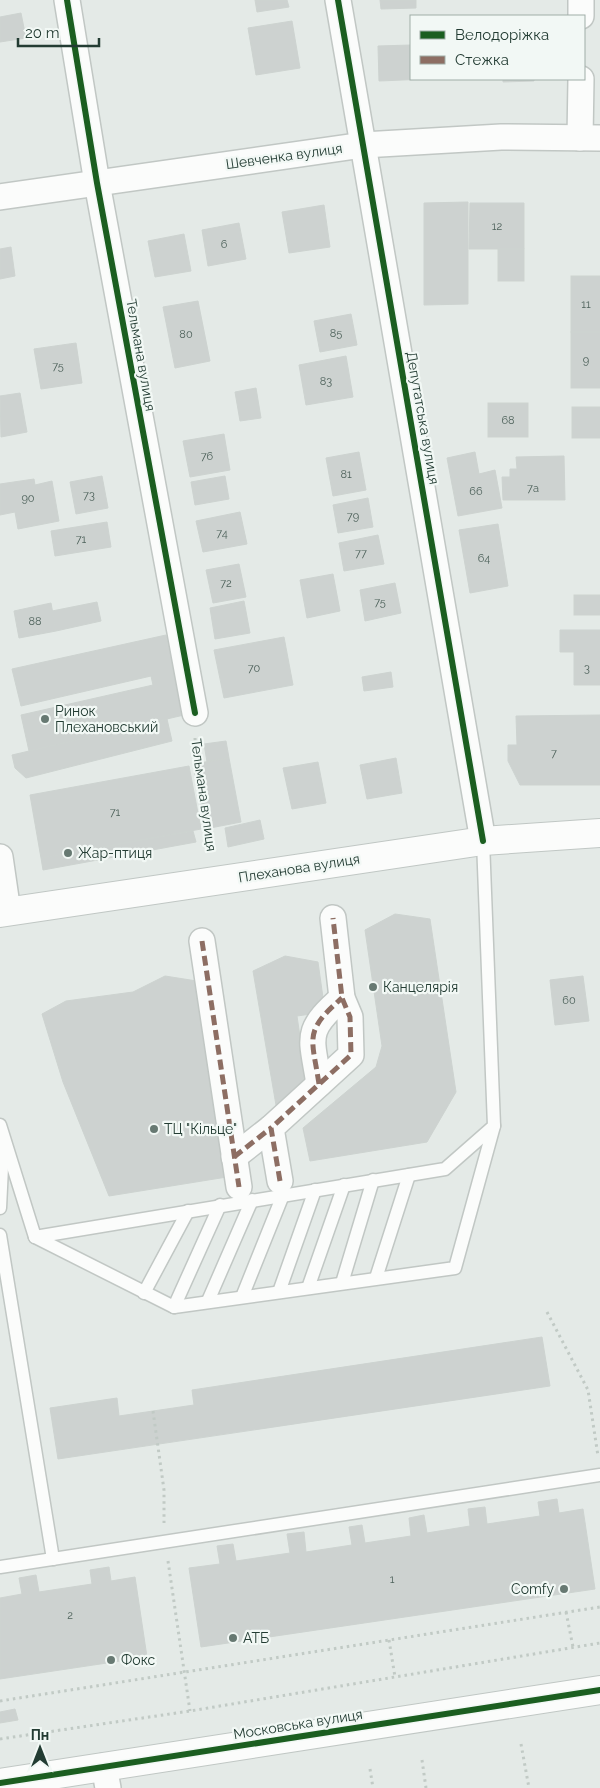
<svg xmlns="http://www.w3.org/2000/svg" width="600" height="1788" font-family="Raleway,sans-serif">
	<rect width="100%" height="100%" fill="#e4eae7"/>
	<g fill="#cdd2d0" stroke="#cdd3d0">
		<path d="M 255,0 L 287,0 L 289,7 L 257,12 Z"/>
		<path d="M 380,0 L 416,0 L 416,8 L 381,9 Z"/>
		<path d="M 21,13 L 26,38 L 0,42 L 0,17 Z"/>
		<path d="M 292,21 L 300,68 L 256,75 L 248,28 Z"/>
		<path d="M 411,45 L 411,79 L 426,79 L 379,81 L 378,46 Z"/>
		<path d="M 503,79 L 534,79 L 534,81 L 503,82 Z"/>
		<path d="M 468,202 L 468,304 L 424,305 L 424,203 Z"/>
		<path d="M 470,203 L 524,203 L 524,249 L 469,249 Z"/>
		<path d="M 324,205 L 330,247 L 289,253 L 282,212 Z"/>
		<path d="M 239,223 L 246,259 L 208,266 L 202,230 Z"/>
		<path d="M 184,234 L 191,271 L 155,277 L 148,241 Z"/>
		<path d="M 11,247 L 15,276 L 0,279 L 0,249 Z"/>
		<rect x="498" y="249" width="26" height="32"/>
		<rect x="571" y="276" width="29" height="56"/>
		<path d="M 198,301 L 210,361 L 175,368 L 163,307 Z"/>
		<path d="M 351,314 L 357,345 L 320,352 L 314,321 Z"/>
		<rect x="571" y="332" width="29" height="56"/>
		<path d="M 76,343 L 82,383 L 41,389 L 34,349 Z"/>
		<path d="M 346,356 L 353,397 L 306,405 L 299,365 Z"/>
		<path d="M 256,388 L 261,418 L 240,421 L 235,392 Z"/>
		<path d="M 20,393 L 27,432 L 1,437 L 0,396 Z"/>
		<rect x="488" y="403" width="40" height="34"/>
		<rect x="572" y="407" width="28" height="31"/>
		<path d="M 224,434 L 230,470 L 190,477 L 183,441 Z"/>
		<path d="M 359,452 L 366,490 L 333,496 L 326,458 Z"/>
		<path d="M 475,452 L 479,474 L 495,470 L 502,508 L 458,516 L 447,458 Z"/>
		<path d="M 564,456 L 565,500 L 503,500 L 502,477 L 510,477 L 510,469 L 517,469 L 516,457 Z"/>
		<path d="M 102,476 L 108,508 L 76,514 L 70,482 Z"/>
		<path d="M 225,476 L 229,499 L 195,505 L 191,482 Z"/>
		<path d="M 34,479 L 35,485 L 52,481 L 59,521 L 18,529 L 15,512 L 0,515 L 0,484 Z"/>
		<path d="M 368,498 L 373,527 L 338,533 L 333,505 Z"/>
		<path d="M 240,512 L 247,544 L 203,552 L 196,521 Z"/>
		<path d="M 107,522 L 111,547 L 55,556 L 51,531 Z"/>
		<path d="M 498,524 L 508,586 L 470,593 L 459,530 Z"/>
		<path d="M 378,535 L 384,564 L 344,571 L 339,543 Z"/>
		<path d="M 239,564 L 246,597 L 213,603 L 206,570 Z"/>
		<path d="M 333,574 L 340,611 L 307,618 L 300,580 Z"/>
		<path d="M 395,583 L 401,613 L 365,621 L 360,590 Z"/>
		<rect x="574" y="595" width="26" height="20"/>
		<path d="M 244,601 L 250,633 L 215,639 L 210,608 Z"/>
		<path d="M 97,602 L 101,621 L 56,631 L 52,611 Z"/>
		<path d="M 51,603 L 56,631 L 19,638 L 14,611 Z"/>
		<path d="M 560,630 L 600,630 L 600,685 L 574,685 L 574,652 L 560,652 Z"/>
		<path d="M 166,635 L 184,715 L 29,751 L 21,715 L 153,685 L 151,676 L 21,706 L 12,669 Z"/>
		<path d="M 284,637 L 293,685 L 224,698 L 214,650 Z"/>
		<path d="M 391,672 L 393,687 L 364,691 L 362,677 Z"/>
		<path d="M 600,715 L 600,785 L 520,785 L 508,761 L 508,745 L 517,745 L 516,716 Z"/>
		<path d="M 167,719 L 172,741 L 26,778 L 15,768 L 12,755 Z"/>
		<path d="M 226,741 L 229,758 L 207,762 L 204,744 Z"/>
		<path d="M 229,758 L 241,822 L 205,829 L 193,764 Z"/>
		<path d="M 396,758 L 402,793 L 367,799 L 360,765 Z"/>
		<path d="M 318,762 L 326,803 L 292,809 L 283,768 Z"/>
		<path d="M 189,766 L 201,829 L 41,858 L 30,795 Z"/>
		<path d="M 260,820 L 264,839 L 228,847 L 225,828 Z"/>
		<path d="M 193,831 L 196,842 L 43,870 L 41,858 Z"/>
		<path d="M 395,914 L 430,919 L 456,1092 L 427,1142 L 310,1161 L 303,1128 L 376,1067 L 382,1046 L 365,930 Z"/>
		<path d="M 285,956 L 318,962 L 325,1012 L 297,1016 L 308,1091 L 277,1111 L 253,971 Z"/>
		<path d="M 165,976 L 203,982 L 233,1176 L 109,1196 L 63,1082 L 42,1014 L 66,1001 L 133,992 Z"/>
		<path d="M 583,976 L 589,1021 L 555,1025 L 550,980 Z"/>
		<path d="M 542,1337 L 550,1386 L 58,1459 L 50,1408 L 117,1398 L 119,1416 L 194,1405 L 192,1390 Z"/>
		<path d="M 557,1499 L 559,1513 L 583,1509 L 595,1589 L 201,1647 L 189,1568 L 220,1564 L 217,1546 L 233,1544 L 236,1561 L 290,1553 L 287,1534 L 304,1532 L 306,1552 L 352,1545 L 349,1527 L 362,1525 L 365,1543 L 411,1536 L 409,1518 L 424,1515 L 427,1533 L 470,1526 L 468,1509 L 485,1507 L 487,1524 L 540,1516 L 538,1502 Z"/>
		<path d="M 109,1567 L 111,1581 L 135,1577 L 147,1657 L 0,1679 L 0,1598 L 22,1594 L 19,1578 L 36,1575 L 39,1592 L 92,1584 L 90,1570 Z"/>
		<path d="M 15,1709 L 18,1720 L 0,1723 L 0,1712 Z"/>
	</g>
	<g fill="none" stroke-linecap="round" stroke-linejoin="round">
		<g stroke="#c1c7c4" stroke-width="15">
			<g id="lane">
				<path d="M 0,1125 L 35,1237 L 445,1169 L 494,1126 L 483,841"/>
				<path d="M 0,1208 L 3,1147"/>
				<path d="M 0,1235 L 53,1559"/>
				<path d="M 35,1237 L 174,1307 L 455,1268 L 494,1126"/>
				<path d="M 376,1278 L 409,1175"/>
				<path d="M 342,1283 L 373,1180"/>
				<path d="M 308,1288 L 344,1185"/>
				<path d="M 279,1292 L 315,1190"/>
				<path d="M 144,1293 L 188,1211"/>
				<path d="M 242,1297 L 283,1195"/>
				<path d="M 208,1301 L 252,1200"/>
				<path d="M 174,1307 L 220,1205"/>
				<path d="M 0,1567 L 600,1475"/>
			</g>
		</g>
		<g stroke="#c1c7c4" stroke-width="28">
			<g id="street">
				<path d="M 67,0 L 97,183 L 195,713"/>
				<path d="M 338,0 L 483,841"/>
				<path d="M 581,16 L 581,0"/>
				<path d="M 580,138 L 581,79"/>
				<path d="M 0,197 L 363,145 L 501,137 L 600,138"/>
				<path d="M 0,857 L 8,912"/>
				<path d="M 202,941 L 239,1187"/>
				<path d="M 319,1084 C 312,1037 303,1032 342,998"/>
				<path d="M 234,1157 L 271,1128"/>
				<path d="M 280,1181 L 271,1128 L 351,1055 L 350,1017 L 342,998 L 333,918"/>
				<path d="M 104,1766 L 108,1788"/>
			</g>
		</g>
		<g stroke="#c0c7c4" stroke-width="30">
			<g id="secondary">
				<path d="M 0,913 L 483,841 L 600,833"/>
				<path d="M 0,1783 L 600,1690"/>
			</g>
		</g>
		<g stroke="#c1cac5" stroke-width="3" stroke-dasharray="2.5 4" stroke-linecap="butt">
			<path d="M 195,738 L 196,760 L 211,853"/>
			<path d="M 547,1312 L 588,1390 L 598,1456"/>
			<path d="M 153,1411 L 164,1490 L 164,1523"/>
			<path d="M 168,1561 L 190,1711"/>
			<path d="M 566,1612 L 573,1647"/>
			<path d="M 389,1640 L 395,1677"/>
			<path d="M 0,1701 L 600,1607"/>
			<path d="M 0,1739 L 190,1711 L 600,1643"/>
			<path d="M 521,1744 L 529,1788"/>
			<path d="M 422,1760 L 426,1788"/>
			<path d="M 370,1769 L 373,1788"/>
		</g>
		<use href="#lane" stroke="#fbfcfb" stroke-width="12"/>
		<use href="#street" stroke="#fbfcfb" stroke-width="25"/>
		<use href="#secondary" stroke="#fbfcfb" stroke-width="28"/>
		<g stroke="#8d6e63" stroke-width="5" stroke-dasharray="10 5" stroke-linecap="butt">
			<path d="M 202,941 L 239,1187"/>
			<path d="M 319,1084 C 312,1037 303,1032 342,998"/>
			<path d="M 234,1157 L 271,1128"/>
			<path d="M 280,1181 L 271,1128 L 351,1055 L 350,1017 L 342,998 L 333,918"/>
		</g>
		<g stroke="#f2f8f5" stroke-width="9">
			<g id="cycleway">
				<path d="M 67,0 L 97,183 L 195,713"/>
				<path d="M 338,0 L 483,841"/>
				<path d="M 0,1783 L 600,1690"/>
			</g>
		</g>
		<use href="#cycleway" stroke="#1b5e20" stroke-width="6"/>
	</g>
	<g fill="#677972" stroke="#f2f8f5" stroke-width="2">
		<circle cx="45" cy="719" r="5"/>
		<circle cx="68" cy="853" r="5"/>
		<circle cx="373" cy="987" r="5"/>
		<circle cx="154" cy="1129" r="5"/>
		<circle cx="564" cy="1589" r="5"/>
		<circle cx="233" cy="1638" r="5"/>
		<circle cx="111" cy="1660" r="5"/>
	</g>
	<g text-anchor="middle" stroke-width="4.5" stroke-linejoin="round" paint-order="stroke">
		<g font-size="11" fill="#4e625b">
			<text x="497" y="230">12</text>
			<text x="224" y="248">6</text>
			<text x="586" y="308">11</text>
			<text x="336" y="337">85</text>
			<text x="186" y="338">80</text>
			<text x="586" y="364">9</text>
			<text x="58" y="370">75</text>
			<text x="326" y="385">83</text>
			<text x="508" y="424">68</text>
			<text x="207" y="460">76</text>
			<text x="346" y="478">81</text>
			<text x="533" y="492">7а</text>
			<text x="476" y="495">66</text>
			<text x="89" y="499">73</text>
			<text x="28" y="502">90</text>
			<text x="353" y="520">79</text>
			<text x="222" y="537">74</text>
			<text x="81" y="543">71</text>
			<text x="361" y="557">77</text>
			<text x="484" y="562">64</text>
			<text x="226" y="587">72</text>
			<text x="380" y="606">75</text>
			<text x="35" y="625">88</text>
			<text x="254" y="672">70</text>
			<text x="587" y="672">3</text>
			<text x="554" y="757">7</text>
			<text x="115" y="816">71</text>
			<text x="569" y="1004">60</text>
			<text x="392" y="1583">1</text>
			<text x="70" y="1619">2</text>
		</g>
		<g font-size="14" fill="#233c33" stroke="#f2f8f5">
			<text transform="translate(284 156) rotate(-8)" y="5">Шевченка вулиця</text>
			<text transform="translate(141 355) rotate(80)" y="5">Тельмана вулиця</text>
			<text transform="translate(423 418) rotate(80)" y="5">Депутатська вулиця</text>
			<text transform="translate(204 795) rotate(82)" y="5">Тельмана вулиця</text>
			<text transform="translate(299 868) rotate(-9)" y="5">Плеханова вулиця</text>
			<text transform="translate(298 1724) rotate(-9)" y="5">Московська вулиця</text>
		</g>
		<g font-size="14" fill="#233c33" stroke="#f2f8f5" text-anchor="start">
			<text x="55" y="716">Ринок<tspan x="55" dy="16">Плехановський</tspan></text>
			<text x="78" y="858">Жар-птиця</text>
			<text x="383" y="992">Канцелярія</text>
			<text x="164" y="1134">ТЦ "Кільце"</text>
			<text x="554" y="1594" text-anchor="end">Comfy</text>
			<text x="243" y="1643">АТБ</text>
			<text x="121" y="1665">Фокс</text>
		</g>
	</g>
	<rect x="410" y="15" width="175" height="65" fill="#f2f8f5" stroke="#9fada7"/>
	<rect x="420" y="31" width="25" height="8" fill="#1b5e20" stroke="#9fada7"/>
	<text x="455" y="40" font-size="15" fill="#233c33">Велодоріжка</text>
	<rect x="420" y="56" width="25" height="8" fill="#8d6e63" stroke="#9fada7"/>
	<text x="455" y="65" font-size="15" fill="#233c33">Стежка</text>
	<g transform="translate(40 1748)" stroke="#f2f8f5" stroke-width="4" paint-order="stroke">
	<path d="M0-4L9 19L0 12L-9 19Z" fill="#233c33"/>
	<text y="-8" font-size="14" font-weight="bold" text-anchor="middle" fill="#233c33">Пн</text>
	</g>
	<path d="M18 38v8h81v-8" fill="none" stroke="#233c33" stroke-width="2.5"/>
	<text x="25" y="38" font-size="15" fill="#233c33" stroke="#f2f8f5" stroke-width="4" paint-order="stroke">20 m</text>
</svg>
